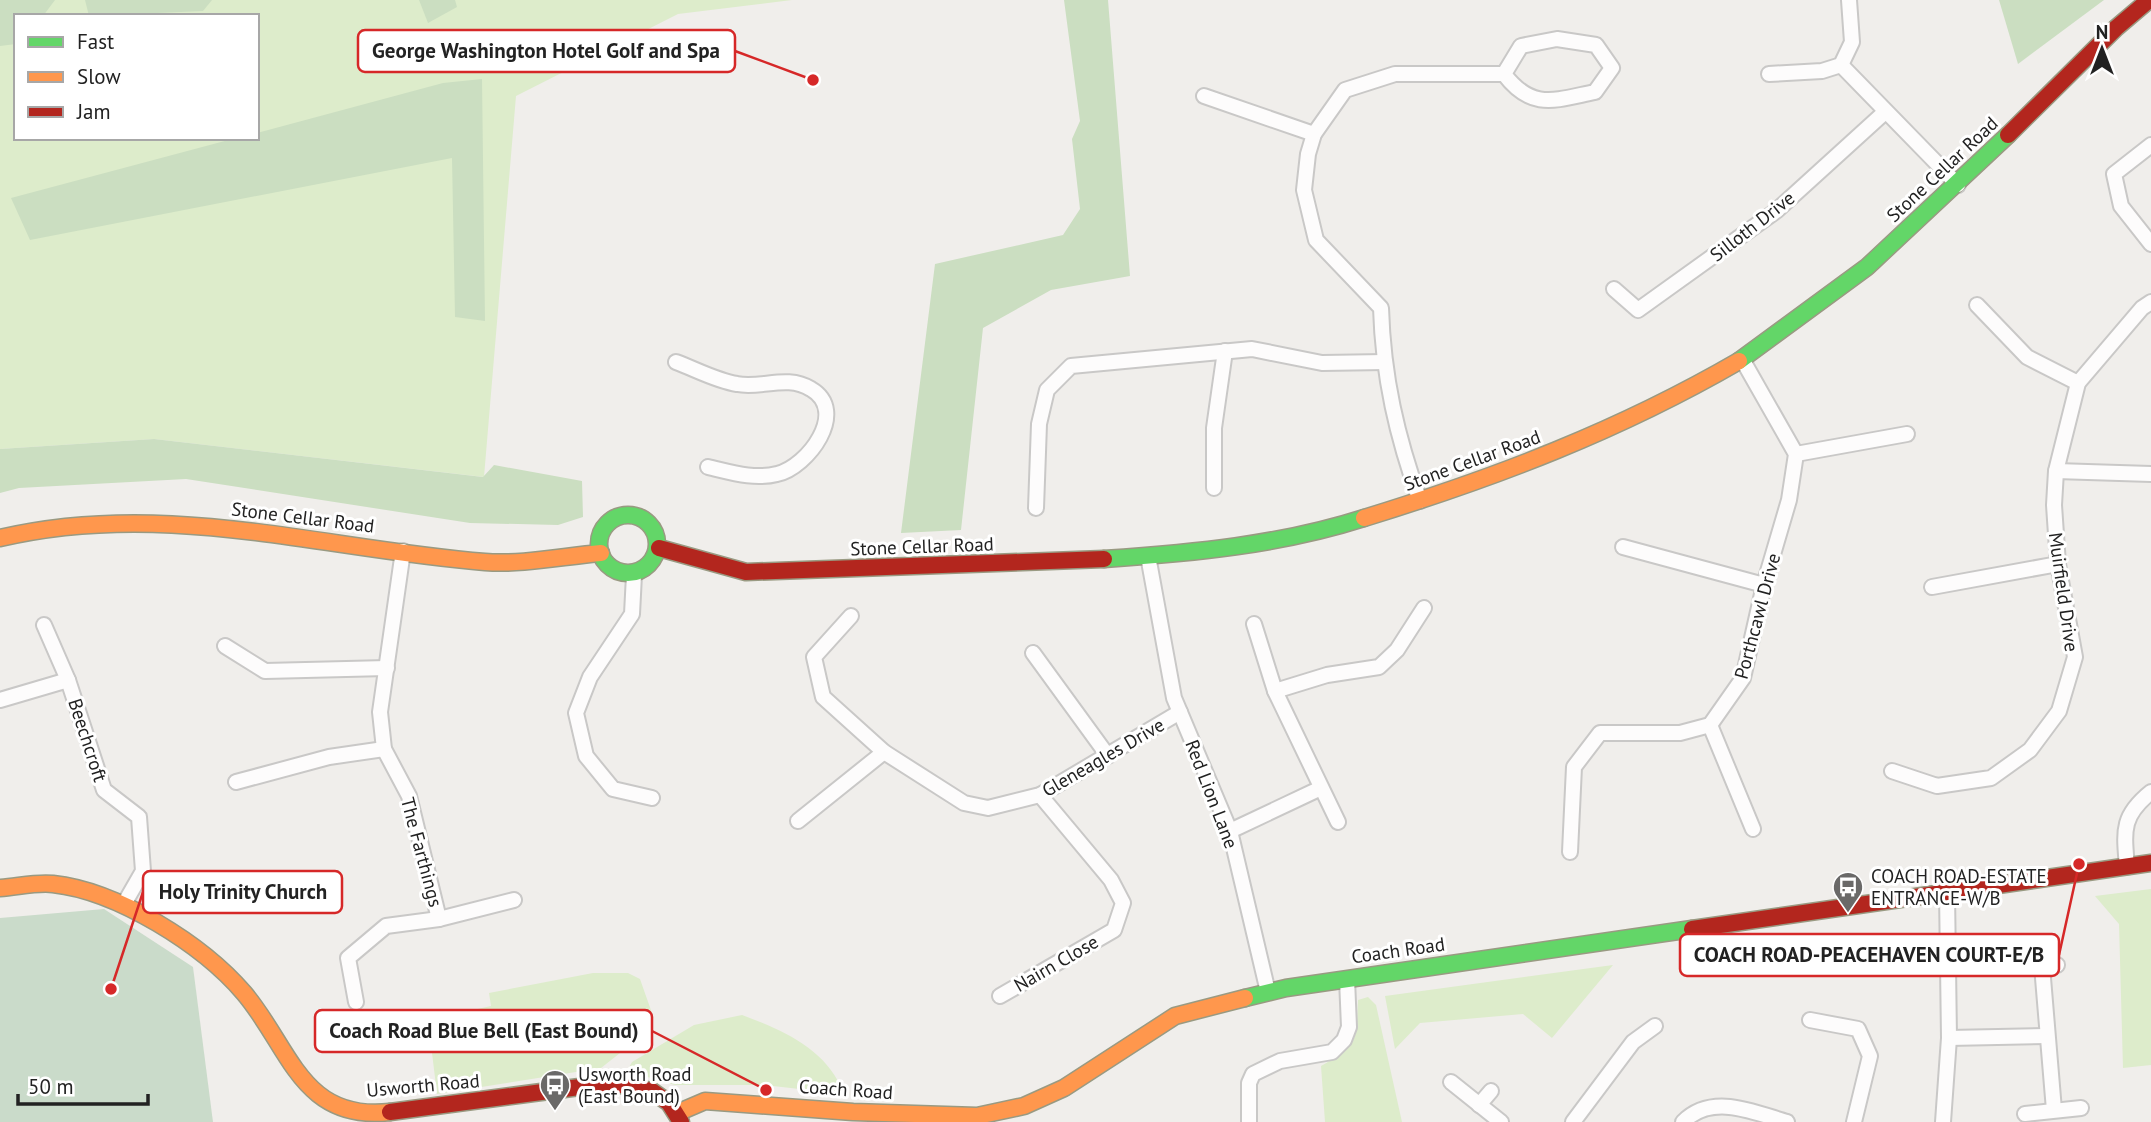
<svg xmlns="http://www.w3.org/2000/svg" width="2151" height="1122" font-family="'PT Sans',sans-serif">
	<rect width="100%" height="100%" fill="#f0eeeb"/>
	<g fill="#ddeccb" fill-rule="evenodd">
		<path d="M 0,0 L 792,0 L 678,14 L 516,96 L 484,477 L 154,439 L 0,449 ZM 16,16 L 257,16 L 257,138 L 16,138 Z"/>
		<path d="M 2151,889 L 2151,1065 L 2123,1068 L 2119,924 L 2095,896 Z"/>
		<path d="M 1613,965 L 1552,1038 L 1523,1014 L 1420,1023 L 1395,1049 L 1385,996 Z"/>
		<path d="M 593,973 L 628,973 L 640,979 L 653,1016 L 648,1031 L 601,1068 L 437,1094 L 428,1020 L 491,1006 L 489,993 Z"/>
		<path d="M 1368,997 L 1376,1005 L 1402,1122 L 1325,1122 L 1321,1066 C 1359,1044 1356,1043 1358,1000 Z"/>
		<path d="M 742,1015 C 780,1029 823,1047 841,1087 L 835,1093 L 764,1085 L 675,1085 L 627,1071 L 632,1062 L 694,1025 Z"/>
	</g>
	<g fill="#cbdec1">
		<path d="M 0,0 L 55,0 L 43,16 L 16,16 L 16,44 L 0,46 Z"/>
		<path d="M 85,0 L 212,0 L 203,11 L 89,16 Z"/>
		<path d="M 419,0 L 455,0 L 457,7 L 428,23 Z"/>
		<path d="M 1064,0 L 1108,0 L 1130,276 L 1051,290 L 983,328 L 961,530 L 901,533 L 935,264 L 1063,235 L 1080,209 L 1072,139 L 1080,121 Z"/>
		<path d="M 1999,0 L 2104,0 L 2018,64 Z"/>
		<path d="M 482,79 L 485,321 L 455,317 L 452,158 L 30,240 L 11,198 L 236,138 L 257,138 L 257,133 L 443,83 Z"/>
		<path d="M 154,439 L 483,477 L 494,465 L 582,481 L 583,517 L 558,525 L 470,523 L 186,479 L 19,488 L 0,493 L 0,449 Z"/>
	</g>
	<path fill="#cadbca" d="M 104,909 L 193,967 L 213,1122 L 0,1122 L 0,918 Z"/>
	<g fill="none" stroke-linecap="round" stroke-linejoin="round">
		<g stroke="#c9c8c7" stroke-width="18">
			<g id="street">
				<path d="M 1841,65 L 1958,185"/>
				<path d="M 1769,74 L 1822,71 L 1841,65 L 1852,42 L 1849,0"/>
				<path d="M 1204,96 L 1314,134"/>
				<path d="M 2151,145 L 2114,174 L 2121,206 L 2151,244"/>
				<path d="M 1614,289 L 1638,310 L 1776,211 L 1885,112"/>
				<path d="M 1977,305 L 2027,357 L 2078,383"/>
				<path d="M 676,362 C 695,369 717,381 737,384 C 762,389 787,374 811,389 C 849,411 808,467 777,474 C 754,480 730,472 708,467"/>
				<path d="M 1796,454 L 1907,434"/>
				<path d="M 2056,471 L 2151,474"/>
				<path d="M 1214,488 L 1214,428 L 1225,351"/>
				<path d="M 1420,501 C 1397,437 1383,377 1381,308 L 1316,240 L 1304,190 L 1308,154 L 1314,134 L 1345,90 L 1395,74 L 1504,74 L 1521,46 L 1557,39 L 1596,45 L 1612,68 L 1595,92 C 1555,100 1532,111 1504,74"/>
				<path d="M 1036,508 L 1039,424 L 1047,390 L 1071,366 L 1252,349 L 1322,363 L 1385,362"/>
				<path d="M 1623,547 L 1764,585"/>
				<path d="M 403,551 L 380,712 L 384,749 L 409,796 L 439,919"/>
				<path d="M 1148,556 L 1174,698 L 1230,831 L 1268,992"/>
				<path d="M 634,575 L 632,614 L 590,677 L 576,713 L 586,756 L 613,789 L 652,798"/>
				<path d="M 1932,587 L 2058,564"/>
				<path d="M 851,616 L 814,657 L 823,697 L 884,752 L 964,803 L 988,808 L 1040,795 L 1180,712"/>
				<path d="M 1254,624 L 1275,691 L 1338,822"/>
				<path d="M 44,625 L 68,680 L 104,790 L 139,817 L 143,871 L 124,904"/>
				<path d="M 225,646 L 265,671 L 387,668"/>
				<path d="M 1033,653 L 1108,756"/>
				<path d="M 1275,691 L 1327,675 L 1379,667 L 1397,650 L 1424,608"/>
				<path d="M 0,700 L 68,680"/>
				<path d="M 1710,725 L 1753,829"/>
				<path d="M 1892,771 L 1937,786 L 1991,778 L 2030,750 L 2059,711 L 2075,657 L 2058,564 L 2054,505 L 2056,471 L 2078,383 L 2142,308 L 2151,302"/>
				<path d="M 236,782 L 329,757 L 384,749"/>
				<path d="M 798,821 L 884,752"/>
				<path d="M 1230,831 L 1321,788"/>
				<path d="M 1570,852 L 1574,767 L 1600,733 L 1680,733 L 1710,725 L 1743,678 L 1764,585 L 1789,500 L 1796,454 L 1742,359"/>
				<path d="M 2127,867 C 2124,831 2121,816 2151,792"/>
				<path d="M 2042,966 L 2054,1110"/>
				<path d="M 2025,968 L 2057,965"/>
				<path d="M 1000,996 L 1114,930 L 1123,903 L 1111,880 L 1040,795"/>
				<path d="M 356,1002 L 348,958 L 386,926 L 439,919 L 514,900"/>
				<path d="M 1810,1020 L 1858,1029 L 1870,1056 L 1854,1122"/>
				<path d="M 1949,1038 L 2047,1036"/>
				<path d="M 1451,1082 L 1501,1122"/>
				<path d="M 1479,1105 L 1491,1091"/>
				<path d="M 2025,1114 L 2081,1108"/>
				<path d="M 1249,1122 L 1249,1083 L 1253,1074 L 1280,1061 L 1332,1052 L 1344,1040 L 1349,1027 L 1347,979"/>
				<path d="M 1573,1122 L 1633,1042 L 1655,1026"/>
				<path d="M 1683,1122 C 1712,1093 1753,1112 1787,1122"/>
				<path d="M 1943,1122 L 1949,1038 L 1947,892"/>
			</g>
		</g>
		<g stroke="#999a82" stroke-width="19">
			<g id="fast">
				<path d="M 1739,361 L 1867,267 L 2008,135"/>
				<circle cx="628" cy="544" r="29"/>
				<path d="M 1104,559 C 1192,553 1280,545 1364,518"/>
				<path d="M 1245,998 L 1286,988 L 1692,929"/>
			</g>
		</g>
		<g stroke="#999a82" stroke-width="19">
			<g id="slow">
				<path d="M 1364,518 C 1497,477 1618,431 1739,361"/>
				<path d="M 0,538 C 166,499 321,549 485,562 C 522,565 564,556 601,553"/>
				<path d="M 0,888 C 17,887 36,882 53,884 C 118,891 203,945 244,993 C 290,1047 301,1122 390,1112"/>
				<path d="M 677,1113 L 705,1101 L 853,1112 L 977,1116 L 1024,1106 L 1064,1088 L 1175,1016 L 1245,998"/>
			</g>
		</g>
		<g stroke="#999a82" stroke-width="19">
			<g id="jam">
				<path d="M 2008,135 L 2116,28 L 2149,0"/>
				<path d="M 659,548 L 746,572 L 1104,559"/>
				<path d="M 1692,929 L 2151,863"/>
				<path d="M 390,1112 L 610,1083 L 652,1091 L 669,1103 L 681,1122"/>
			</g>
		</g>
		<use href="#street" stroke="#fdfcfc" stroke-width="14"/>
		<use href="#fast" stroke="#63d668" stroke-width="16"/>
		<use href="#slow" stroke="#ff974d" stroke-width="16"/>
		<use href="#jam" stroke="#b3261e" stroke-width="16"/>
	</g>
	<defs>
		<g id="bus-pin" transform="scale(1.575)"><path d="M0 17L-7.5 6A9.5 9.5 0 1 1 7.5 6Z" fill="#6a6968" stroke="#fff"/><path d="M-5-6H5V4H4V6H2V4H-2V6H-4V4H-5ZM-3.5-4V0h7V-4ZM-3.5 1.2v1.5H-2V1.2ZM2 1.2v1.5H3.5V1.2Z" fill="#fff"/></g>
	</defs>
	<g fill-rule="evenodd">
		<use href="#bus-pin" x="1848" y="887"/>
		<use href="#bus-pin" x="555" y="1085"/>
	</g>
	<g text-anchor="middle" stroke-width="6" stroke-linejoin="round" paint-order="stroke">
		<g font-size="19" fill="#222" stroke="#fff">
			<text transform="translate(1942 169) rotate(-43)" y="7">Stone Cellar Road</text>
			<text transform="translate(1752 226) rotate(-38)" y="7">Silloth Drive</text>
			<text transform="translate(1472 460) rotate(-20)" y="7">Stone Cellar Road</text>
			<text transform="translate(303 517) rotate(7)" y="7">Stone Cellar Road</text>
			<text transform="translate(922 546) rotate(-2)" y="7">Stone Cellar Road</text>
			<text transform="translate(2064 592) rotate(82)" y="7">Muirfield Drive</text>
			<text transform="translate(1757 616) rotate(-75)" y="7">Porthcawl Drive</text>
			<text transform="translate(88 740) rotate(72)" y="7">Beechcroft</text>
			<text transform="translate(1103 757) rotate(-30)" y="7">Gleneagles Drive</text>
			<text transform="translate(1212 794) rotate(69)" y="7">Red Lion Lane</text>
			<text transform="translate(422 852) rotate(75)" y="7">The Farthings</text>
			<text transform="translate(1398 950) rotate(-8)" y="7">Coach Road</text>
			<text transform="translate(1056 963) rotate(-30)" y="7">Nairn Close</text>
			<text transform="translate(423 1085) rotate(-5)" y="7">Usworth Road</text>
			<text transform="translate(846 1089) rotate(4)" y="7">Coach Road</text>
		</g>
		<g font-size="19" fill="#222" stroke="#fff" text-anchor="start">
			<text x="1871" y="883">COACH ROAD-ESTATE<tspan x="1871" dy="22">ENTRANCE-W/B</tspan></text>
			<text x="578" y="1081">Usworth Road<tspan x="578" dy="22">(East Bound)</tspan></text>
		</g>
	</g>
	<path fill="none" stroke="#d62828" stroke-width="2.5" d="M813 80L735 51M111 989L143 892M2079 864L2059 955M766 1090L652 1031"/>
	<g fill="#d62828" stroke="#fff" stroke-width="2.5">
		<circle cx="813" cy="80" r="7"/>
		<circle cx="111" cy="989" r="7"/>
		<circle cx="2079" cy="864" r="7"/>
		<circle cx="766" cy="1090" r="7"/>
	</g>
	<g fill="#fff" stroke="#d62828" stroke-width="2.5">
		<rect x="358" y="30" width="377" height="42" rx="7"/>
		<rect x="143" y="871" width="199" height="42" rx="7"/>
		<rect x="1680" y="934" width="379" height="42" rx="7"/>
		<rect x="315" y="1010" width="337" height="42" rx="7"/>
	</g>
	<g font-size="21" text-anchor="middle" font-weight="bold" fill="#222">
		<text x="546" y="58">George Washington Hotel Golf and Spa</text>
		<text x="243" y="899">Holy Trinity Church</text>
		<text x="1869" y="962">COACH ROAD-PEACEHAVEN COURT-E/B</text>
		<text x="484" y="1038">Coach Road Blue Bell (East Bound)</text>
	</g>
	<rect x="14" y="14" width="245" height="126" fill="#ffffff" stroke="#a7a7a7" stroke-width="2"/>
	<rect x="28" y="37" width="35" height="10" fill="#63d668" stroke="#a7a7a7" stroke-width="2"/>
	<text x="77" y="49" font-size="21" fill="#222222">Fast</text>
	<rect x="28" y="72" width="35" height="10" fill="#ff974d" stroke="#a7a7a7" stroke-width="2"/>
	<text x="77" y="84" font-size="21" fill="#222222">Slow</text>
	<rect x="28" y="107" width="35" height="10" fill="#b3261e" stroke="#a7a7a7" stroke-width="2"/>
	<text x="77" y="119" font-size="21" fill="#222222">Jam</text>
	<g transform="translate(2102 49)" stroke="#ffffff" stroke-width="5" paint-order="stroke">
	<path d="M0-5L12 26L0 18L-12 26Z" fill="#222222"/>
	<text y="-10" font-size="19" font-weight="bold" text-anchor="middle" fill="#222222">N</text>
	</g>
	<path d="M18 1094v10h130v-10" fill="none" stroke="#222222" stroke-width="3.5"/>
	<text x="28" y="1094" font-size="21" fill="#222222" stroke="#ffffff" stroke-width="5" paint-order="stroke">50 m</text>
</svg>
